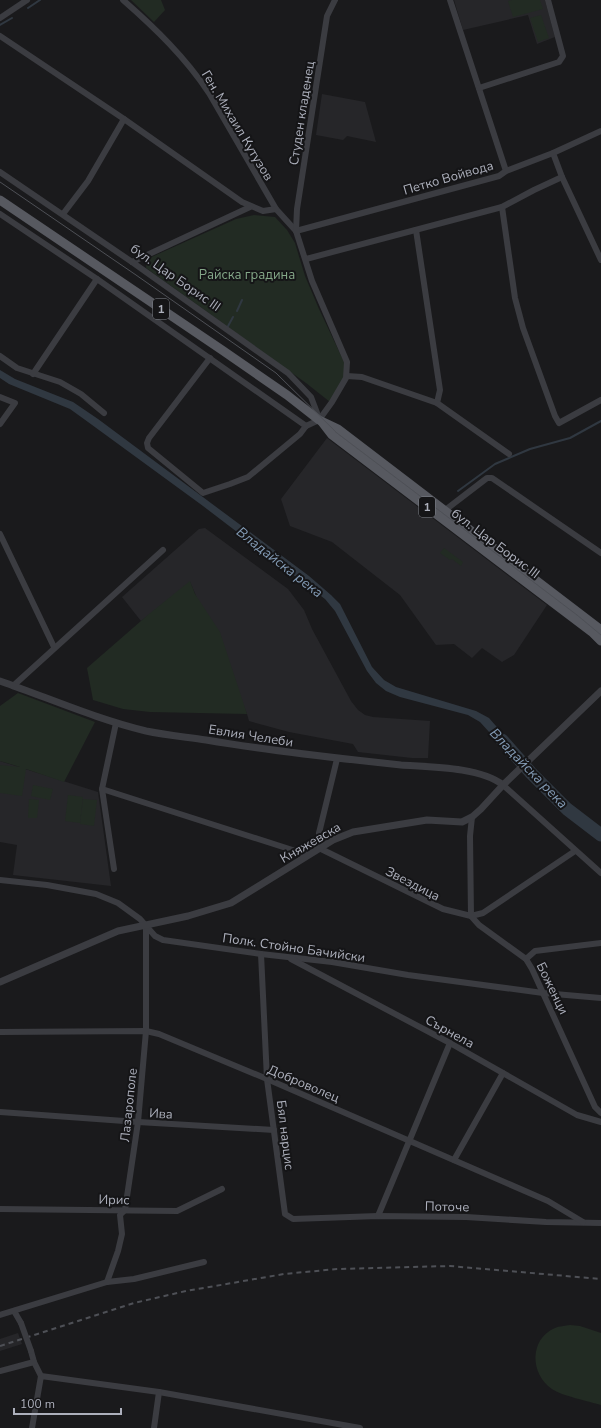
<svg xmlns="http://www.w3.org/2000/svg" width="601" height="1428" font-family="'Nunito Sans',sans-serif">
	<rect width="100%" height="100%" fill="#1a1a1c"/>
	<g fill="#262629">
		<path d="M 454,0 L 545,0 L 555,37 L 537,44 L 528,15 L 463,30 Z"/>
		<path d="M 322,94 L 365,102 L 376,142 L 347,136 L 343,140 L 316,135 Z"/>
		<path d="M 327,438 L 547,605 L 514,655 L 502,662 L 482,648 L 472,658 L 454,644 L 436,645 L 400,595 L 332,542 L 290,526 L 281,499 Z"/>
		<path d="M 205,528 L 288,589 L 304,610 L 312,629 L 351,701 L 358,710 L 365,715 L 373,717 L 430,721 L 428,758 L 412,758 L 358,752 L 353,744 L 289,732 L 249,721 L 247,714 L 190,582 L 141,621 L 122,597 L 199,529 Z"/>
		<path d="M 0,761 L 98,792 L 111,886 L 13,875 L 17,845 L 0,842 Z"/>
		<path d="M 18,1333 L 22,1344 L 0,1351 L 0,1339 Z"/>
	</g>
	<g fill="#222b23">
		<path d="M 131,0 L 161,0 L 165,10 L 154,22 Z"/>
		<path d="M 512,0 L 540,0 L 543,9 L 513,17 L 508,1 Z"/>
		<path d="M 541,15 L 549,38 L 538,42 L 530,18 Z"/>
		<path d="M 254,215 L 275,217 L 287,230 L 295,243 L 305,276 L 319,309 L 346,366 L 343,381 L 330,402 L 306,383 L 146,268 L 147,259 L 236,219 Z"/>
		<path d="M 444,548 L 463,562 L 461,566 L 452,559 L 450,560 L 440,553 Z"/>
		<path d="M 190,581 L 195,594 L 220,632 L 247,714 L 150,712 L 123,709 L 93,700 L 87,668 L 149,614 Z"/>
		<path d="M 18,693 L 95,722 L 64,782 L 26,769 L 22,796 L 0,793 L 0,765 L 20,767 L 0,761 L 0,706 Z"/>
		<path d="M 33,785 L 53,789 L 50,800 L 31,796 Z"/>
		<path d="M 68,795 L 83,797 L 80,823 L 65,821 Z"/>
		<path d="M 29,799 L 39,800 L 37,818 L 28,818 Z"/>
		<path d="M 83,799 L 97,800 L 94,826 L 80,824 Z"/>
		<path d="M 570,1325 L 580,1326 L 601,1333 L 601,1405 C 588,1401 562,1396 552,1389 C 530,1374 529,1339 555,1328 C 559,1326 565,1326 570,1325 Z"/>
	</g>
	<path fill="#303841" d="M 0,370 L 15,379 L 73,402 L 98,419 L 309,576 L 331,595 L 340,604 L 372,667 L 384,680 L 396,687 L 476,711 L 489,718 L 517,750 L 510,755 L 480,722 L 468,715 L 400,697 L 386,691 L 376,683 L 367,671 L 335,611 L 325,599 L 203,506 L 88,422 L 70,409 L 9,384 L 0,378 Z"/>
	<g fill="none" stroke-linecap="round" stroke-linejoin="round">
		<g stroke="#303841" stroke-width="2">
			<path d="M 28,8 L 40,0"/>
			<path d="M 0,25 L 12,18"/>
			<path d="M 237,311 L 242,300"/>
			<path d="M 227,328 L 233,317"/>
			<path d="M 458,491 L 495,464 L 530,449 L 570,438 L 601,421"/>
		</g>
		<path stroke="#303841" stroke-width="13" d="M 502,740 L 531,773 L 567,809 L 601,835"/>
		<g stroke="#3b3c41" stroke-width="6">
			<path d="M 123,0 C 155,28 185,57 209,93 L 276,209 L 296,231"/>
			<path d="M 450,0 L 506,171"/>
			<path d="M 0,18 L 27,0"/>
			<path d="M 0,36 L 124,119 L 242,202 L 263,211 L 276,209"/>
			<path d="M 479,88 L 559,62 L 563,56 L 548,0"/>
			<path d="M 553,153 L 562,177 L 601,260"/>
			<path d="M 0,172 L 132,262 L 288,373 L 311,397 L 319,418"/>
			<path d="M 502,207 L 515,298 L 523,328 L 555,416 L 559,423 L 601,400"/>
			<path d="M 0,214 L 97,279 L 306,426"/>
			<path d="M 63,214 L 88,181 L 124,119"/>
			<path d="M 416,230 L 440,390 L 437,403"/>
			<path d="M 296,231 L 499,176 L 506,171 L 553,153 L 601,131"/>
			<path d="M 306,259 L 502,207 L 534,190 L 562,177"/>
			<path d="M 132,262 L 250,207"/>
			<path d="M 0,356 L 17,368 L 60,382 L 81,394 L 104,413"/>
			<path d="M 210,358 L 149,438 L 147,443 L 148,448 L 203,493 L 230,484 L 248,477 L 300,434 L 306,426"/>
			<path d="M 33,374 L 97,279"/>
			<path d="M 347,376 L 362,377 L 437,403 L 509,454"/>
			<path d="M 0,397 L 15,403 L 0,424"/>
			<path d="M 319,420 L 332,402 L 346,378 L 347,362 L 312,281 L 296,231 L 297,209 L 327,16 L 335,0"/>
			<path d="M 306,426 L 319,420"/>
			<path d="M 444,511 L 487,478 L 492,478 L 601,553"/>
			<path d="M 0,534 L 54,647"/>
			<path d="M 13,686 L 163,550"/>
			<path d="M 337,759 L 319,833 L 319,848 L 443,909 L 471,916 L 483,913 L 575,851"/>
			<path d="M 503,785 L 601,873"/>
			<path d="M 102,789 L 308,855"/>
			<path d="M 472,817 L 470,836 L 471,916 L 479,925 L 526,959 L 532,969 L 595,1107 L 601,1113"/>
			<path d="M 114,869 L 102,789 L 116,723"/>
			<path d="M 0,880 L 47,885 L 96,894 L 118,903 L 140,919 L 155,936 L 163,940 L 261,954 L 332,962 L 408,975 L 543,993 L 601,998"/>
			<path d="M 261,954 L 267,1079 L 285,1214 L 293,1219 L 378,1216 L 466,1217 L 546,1222 L 601,1223"/>
			<path d="M 291,959 L 450,1043 L 577,1115 L 601,1122"/>
			<path d="M 526,959 L 535,951 L 601,943"/>
			<path d="M 0,1032 L 146,1031 L 159,1034 L 267,1079 L 548,1201 L 583,1222"/>
			<path d="M 0,1112 L 138,1122 L 274,1130"/>
			<path d="M 454,1160 L 503,1073"/>
			<path d="M 0,1209 L 177,1211 L 222,1189"/>
			<path d="M 378,1216 L 450,1043"/>
			<path d="M 107,1282 L 118,1251 L 122,1234 L 120,1215 L 125,1210 L 138,1122 L 146,1031 L 146,926"/>
			<path d="M 14,1311 L 21,1323"/>
			<path d="M 0,1315 L 107,1282 L 134,1279 L 204,1262"/>
			<path d="M 31,1351 L 34,1362 L 41,1376"/>
			<path d="M 0,1371 L 34,1362"/>
			<path d="M 32,1428 L 41,1376 L 159,1392 L 360,1428"/>
			<path d="M 154,1428 L 159,1392"/>
		</g>
		<g stroke="#3b3c41" stroke-width="7">
			<path d="M 0,681 C 49,698 96,719 146,731 C 165,735 186,737 206,740 C 271,751 335,758 401,765 C 430,767 480,767 503,785"/>
			<path d="M 0,982 L 118,931 L 188,916 L 231,903 L 333,840 L 353,832 L 427,820 L 462,822 L 472,817 L 481,809 L 503,785 L 601,691"/>
		</g>
		<g stroke="#575960" stroke-width="9">
			<path d="M 0,200 L 222,350 L 287,395 L 319,420 L 338,429 L 601,630"/>
			<path d="M 322,422 L 332,435 L 593,633 L 601,641"/>
		</g>
		<path stroke="#4e5056" stroke-width="1" d="M 0,182 L 136,275 L 276,373 L 337,433 L 577,615 L 601,635"/>
		<path stroke="#4e5056" stroke-width="2" stroke-dasharray="5 4" stroke-linecap="butt" d="M 0,1346 L 134,1303 L 186,1291 L 284,1274 L 337,1269 L 450,1266 L 601,1279"/>
		<path stroke="#3b3c41" stroke-width="6" d="M 21,1323 L 31,1351"/>
	</g>
	<g text-anchor="middle" stroke-width="4" stroke-linejoin="round" paint-order="stroke">
		<g fill="#151517" stroke="#7f828a" stroke-width="1">
			<rect x="153" y="299" width="16" height="20" rx="3"/>
			<rect x="419" y="497" width="16" height="20" rx="3"/>
		</g>
		<g font-size="12" font-weight="bold" fill="#adb0bc">
			<text x="161" y="313">1</text>
			<text x="427" y="511">1</text>
		</g>
		<g font-size="13" fill="#adb0bc" stroke="#151517">
			<text transform="translate(301 113) rotate(-81)" y="5">Студен кладенец</text>
			<text transform="translate(238 125) rotate(59)" y="5">Ген. Михаил Кутузов</text>
			<text transform="translate(448 177) rotate(-16)" y="5">Петко Войвода</text>
			<text transform="translate(176 277) rotate(35)" y="5">бул. Цар Борис III</text>
			<text transform="translate(496 543) rotate(37)" y="5">бул. Цар Борис III</text>
			<text transform="translate(251 735) rotate(9)" y="5">Евлия Челеби</text>
			<text transform="translate(310 842) rotate(-30)" y="5">Княжевска</text>
			<text transform="translate(413 883) rotate(27)" y="5">Звездица</text>
			<text transform="translate(294 947) rotate(8)" y="5">Полк. Стойно Бачийски</text>
			<text transform="translate(553 988) rotate(64)" y="5">Боженци</text>
			<text transform="translate(450 1031) rotate(29)" y="5">Сърнела</text>
			<text transform="translate(304 1083) rotate(23)" y="5">Доброволец</text>
			<text transform="translate(128 1105) rotate(-84)" y="5">Лазарополе</text>
			<text transform="translate(161 1113) rotate(3)" y="5">Ива</text>
			<text transform="translate(286 1135) rotate(83)" y="5">Бял нарцис</text>
			<text transform="translate(114 1199) rotate(1)" y="5">Ирис</text>
			<text transform="translate(447 1206) rotate(1)" y="5">Поточе</text>
		</g>
		<g font-size="13" fill="#84a788" stroke="#151517">
			<text x="247" y="279">Райска градина</text>
		</g>
		<g font-size="14" font-style="italic" fill="#849cb6" stroke="#151517">
			<text transform="translate(280 562) rotate(38)" y="5">Владайска река</text>
			<text transform="translate(529 768) rotate(46)" y="5">Владайска река</text>
		</g>
	</g>
	<path d="M14 1408v6h107v-6" fill="none" stroke="#adb0bc" stroke-width="2"/>
	<text x="20" y="1408" font-size="12" fill="#adb0bc" stroke="#151517" stroke-width="3" paint-order="stroke">100 m</text>
</svg>
